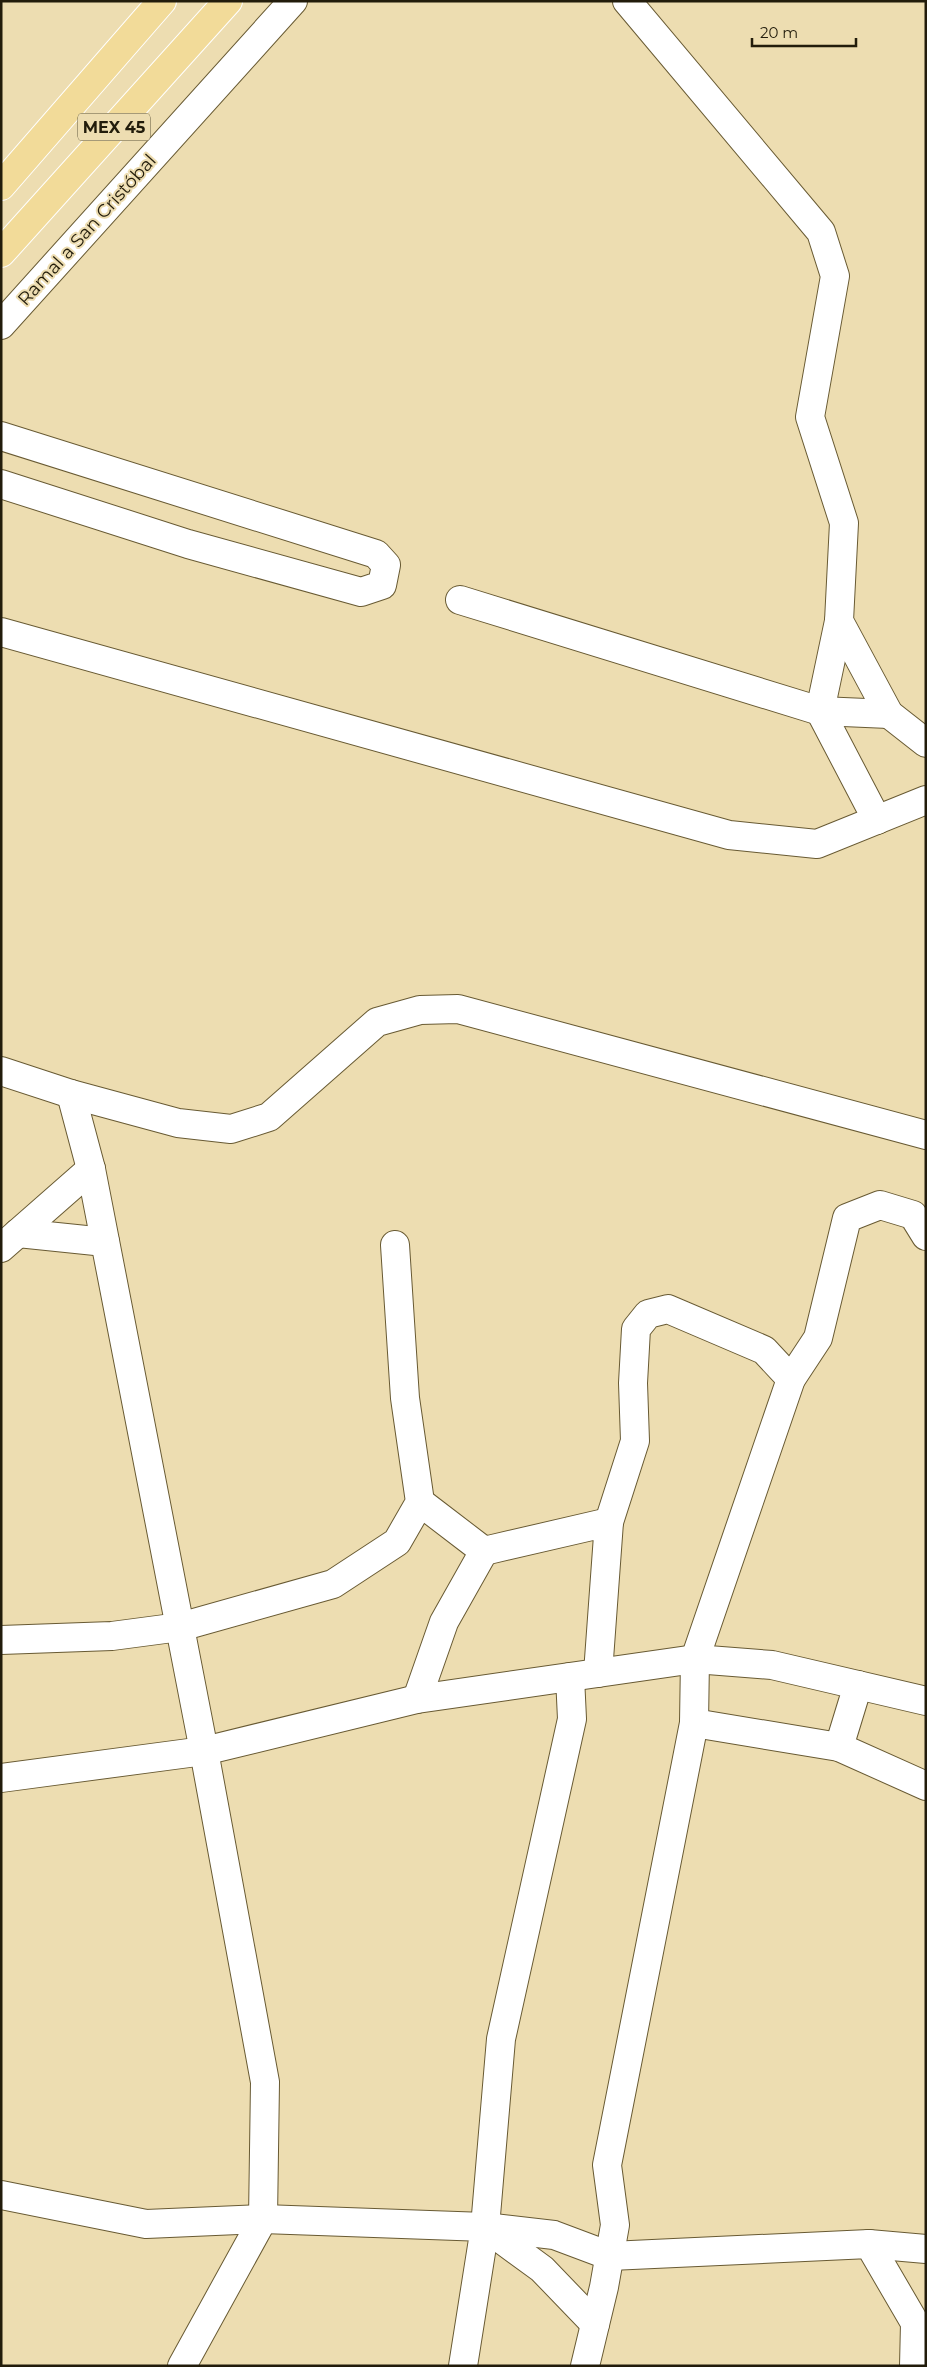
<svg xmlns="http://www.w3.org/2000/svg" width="927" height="2367" font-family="Montserrat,sans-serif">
	<rect width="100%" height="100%" fill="#edddb1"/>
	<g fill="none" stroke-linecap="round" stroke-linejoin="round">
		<g stroke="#685a33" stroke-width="30">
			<g id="minor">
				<path d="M 627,1 L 821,232 L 835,276 L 810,417 L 844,523 L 839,621 L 889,714 L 926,743"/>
				<path d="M 1,325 L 293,1"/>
				<path d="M 1,436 L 376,554 L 386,565 L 382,585 L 361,592 L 188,544 L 1,484"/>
				<path d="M 460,600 L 820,711 L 889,714"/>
				<path d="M 839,621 L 820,711 L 877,820"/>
				<path d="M 1,632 L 729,835 L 817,844 L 926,800"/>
				<path d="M 1,1071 L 71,1094 L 178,1123 L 231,1129 L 269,1117 L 377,1022 L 420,1010 L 458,1009 L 926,1135"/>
				<path d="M 71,1094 L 91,1169 L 204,1751 L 265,2082 L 263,2219 L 182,2366"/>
				<path d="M 18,1233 L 105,1242"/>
				<path d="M 1,1248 L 91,1169"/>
				<path d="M 420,1502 L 484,1551 L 609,1522 L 598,1673"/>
				<path d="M 609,1522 L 635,1441 L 633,1383 L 636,1329 L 648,1314 L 668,1309 L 764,1350 L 791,1379"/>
				<path d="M 1,1640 L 112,1636 L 180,1627 L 333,1584 L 397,1542 L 420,1502 L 405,1398 L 395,1245"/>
				<path d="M 417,1699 L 444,1622 L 484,1551"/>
				<path d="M 694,1723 L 839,1747 L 926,1786"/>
				<path d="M 839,1747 L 858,1685"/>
				<path d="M 1,1778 L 204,1751 L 417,1699 L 695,1659 L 772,1665 L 926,1701"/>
				<path d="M 1,2195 L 146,2224 L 263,2219 L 485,2227 L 463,2366"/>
				<path d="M 485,2227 L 501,2039 L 572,1719 L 570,1677"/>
				<path d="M 485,2227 L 554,2235 L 610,2256 L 869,2244 L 915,2323 L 914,2366"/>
				<path d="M 486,2228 L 542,2269 L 595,2324"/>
				<path d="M 869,2244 L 926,2249"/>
				<path d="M 585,2366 L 604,2287 L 615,2225 L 607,2165 L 694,1723 L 695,1659 L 791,1379 L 818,1338 L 847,1218 L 880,1205 L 913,1215 L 926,1236"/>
			</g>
		</g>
		<g stroke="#fff" stroke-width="30">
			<g id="major">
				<path d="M 1,186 L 162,1"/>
				<path d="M 1,253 L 228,1"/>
			</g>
		</g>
		<use href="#minor" stroke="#fff" stroke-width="28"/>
		<use href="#major" stroke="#f2db99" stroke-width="28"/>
	</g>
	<g text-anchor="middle" stroke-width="4" stroke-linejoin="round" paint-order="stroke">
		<rect fill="#edddb1" stroke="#5f563d" stroke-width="1" x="78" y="113.5" width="72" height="27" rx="4"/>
		<g font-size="16" font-weight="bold" fill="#221c0b">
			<text x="114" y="133">MEX 45</text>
		</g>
		<g font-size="18" fill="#221c0b" stroke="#edddb1">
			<text transform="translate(87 230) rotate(-48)" y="6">Ramal a San Cristóbal</text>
		</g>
	</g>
	<rect width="927" height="2367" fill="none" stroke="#221c0b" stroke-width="5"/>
	<path d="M752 38v8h104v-8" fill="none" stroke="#221c0b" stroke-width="2.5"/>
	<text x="760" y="38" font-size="15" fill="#221c0b" stroke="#edddb1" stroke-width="4" paint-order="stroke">20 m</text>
</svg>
